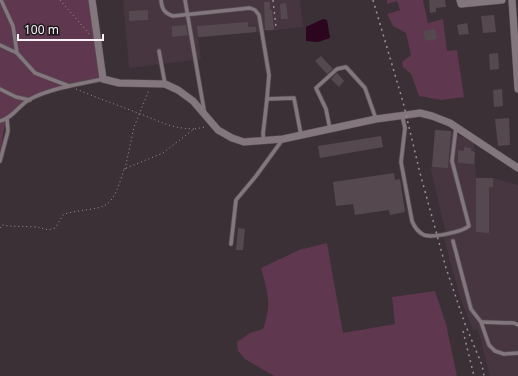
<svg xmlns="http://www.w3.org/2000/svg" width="518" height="376" font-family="'Noto Sans',sans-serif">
	<rect width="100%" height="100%" fill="#3a3035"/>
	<g fill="#47363f">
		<path d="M 123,0 L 300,0 L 303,27 L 198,38 L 201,59 L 129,68 Z"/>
		<path d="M 436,130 L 451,131 L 474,143 L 476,178 L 493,178 L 518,185 L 518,376 L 490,376 L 478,329 L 473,330 L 460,297 L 443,235 L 446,234 L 431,170 Z"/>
	</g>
	<g fill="#5f374e">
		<path d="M 0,0 L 92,0 L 103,79 C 74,85 26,93 8,118 C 3,124 2,147 0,155 Z"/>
		<path d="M 387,0 L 423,0 L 428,23 L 443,19 L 447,51 L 457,50 L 464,97 L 441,100 L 419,96 L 411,74 L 403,67 L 402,62 L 411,55 L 406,33 L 393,26 L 387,14 L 400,10 L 397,1 L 387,4 Z"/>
		<path d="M 327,243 L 343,333 L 395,324 L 392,297 L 435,291 L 446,324 L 457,376 L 274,376 L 245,359 L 238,351 L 237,342 L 250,333 L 263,329 C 272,303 268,294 261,268 L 299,250 Z"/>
	</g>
	<path fill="#2c051e" d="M 323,19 L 327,20 L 330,38 L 318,42 L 306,41 L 306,27 Z"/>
	<g fill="#55494f">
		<path d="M 429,0 L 445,0 L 446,7 L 436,8 L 436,12 L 430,13 Z"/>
		<path d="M 264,2 L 270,2 L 270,10 L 272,10 L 274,30 L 265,30 Z"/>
		<path d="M 286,3 L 288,19 L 281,19 L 280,4 Z"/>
		<path d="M 148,10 L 148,20 L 129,21 L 129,11 Z"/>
		<path d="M 494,15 L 496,32 L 483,33 L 481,16 Z"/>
		<path d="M 248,22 L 248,27 L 256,27 L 256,32 L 198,37 L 197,26 Z"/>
		<path d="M 467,23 L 469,34 L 459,35 L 457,25 Z"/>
		<path d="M 186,25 L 188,35 L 172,37 L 172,26 Z"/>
		<path d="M 435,29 L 437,39 L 425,41 L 423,31 Z"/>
		<path d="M 498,53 L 499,69 L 490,70 L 489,54 Z"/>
		<path d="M 321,56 L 333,69 L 327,74 L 315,61 Z"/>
		<path d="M 337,73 L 344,81 L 339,87 L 331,79 Z"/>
		<path d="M 502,89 L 503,106 L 494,107 L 493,90 Z"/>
		<path d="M 509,118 L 510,145 L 498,146 L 495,119 Z"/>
		<path d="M 435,130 L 451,131 L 448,168 L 432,167 Z"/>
		<path d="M 381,136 L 383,147 L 320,158 L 318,146 Z"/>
		<path d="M 464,147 L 471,148 L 471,151 L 475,152 L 474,164 L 458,163 L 458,150 L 464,151 Z"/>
		<path d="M 394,173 L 395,180 L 400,179 L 405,212 L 390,215 L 389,210 L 355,215 L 353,204 L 336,206 L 333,182 Z"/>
		<path d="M 476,178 L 493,178 L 493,187 L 489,187 L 489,233 L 476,232 Z"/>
		<path d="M 238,228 L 245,229 L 243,250 L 236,250 Z"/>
	</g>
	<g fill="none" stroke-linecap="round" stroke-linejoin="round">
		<g stroke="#554c51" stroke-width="5">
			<g id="service">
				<path d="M 1,0 L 13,26 L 17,53"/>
				<path d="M 161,0 C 162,9 164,13 173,16 L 250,8 L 255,10 L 259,15 L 269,75 L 267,99"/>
				<path d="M 185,0 L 204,110"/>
				<path d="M 0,45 L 17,53 L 35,73 L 69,86"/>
				<path d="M 159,51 L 165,84"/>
				<path d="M 0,89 L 16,97 L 30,100"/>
				<path d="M 402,115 L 405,128 L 401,162 L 412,221 C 414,226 418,232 424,235 C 432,238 462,232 469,226 L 452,161 L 456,127"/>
				<path d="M 0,121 C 13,118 19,105 30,99 C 52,88 79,84 103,79"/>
				<path d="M 330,129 L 326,109 L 316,88 L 337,69 L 346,67 L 365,88 L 376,119"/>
				<path d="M 264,140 L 263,134 L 267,99 L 294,98 L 301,135"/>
				<path d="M 0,161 L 8,131 L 7,119"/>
				<path d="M 453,241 L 471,309 L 481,322 L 489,345 L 495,351 L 504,354 L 518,353"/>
				<path d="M 231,244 L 236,200 L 256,176 L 283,139"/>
				<path d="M 481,322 L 514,323 L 518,325"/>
			</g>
		</g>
		<g stroke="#554c51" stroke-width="8">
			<g id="minor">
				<path d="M 92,0 L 103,79 L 119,83 L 165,84 L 178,90 L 193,101 L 218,130 L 232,138 L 244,142 L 283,139 L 376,119 L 406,115 L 420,113 L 432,116 L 450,123 L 518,168"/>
				<path d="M 460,0 L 461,4 L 502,0"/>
				<path d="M 512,0 L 518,89"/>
			</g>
		</g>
		<g stroke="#9e959a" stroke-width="1" stroke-dasharray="1 3" stroke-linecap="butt">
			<path d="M 60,0 L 91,36"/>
			<path d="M 76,89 C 97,98 117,105 138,113 C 160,121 168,128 194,129"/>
			<path d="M 125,169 L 134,127 L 149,90"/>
			<path d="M 0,228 L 2,225 C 13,227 23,226 34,227 C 44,227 45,232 55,228 L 64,214 C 105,204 110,217 124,169 L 163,153 L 194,129 L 206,127"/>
		</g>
		<use href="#service" stroke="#83767d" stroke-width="3.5"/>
		<use href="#minor" stroke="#83767d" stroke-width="7"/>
		<g stroke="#9a9195" stroke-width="1.5" stroke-dasharray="2 4" stroke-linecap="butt">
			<path d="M 273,0 L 276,27"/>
			<path d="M 373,0 L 403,102 L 420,173 L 446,268 L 465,324 L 482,365 L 484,376"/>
			<path d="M 463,331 L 474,376"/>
		</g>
	</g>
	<path d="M18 34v6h85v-6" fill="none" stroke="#faf2f6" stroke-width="2"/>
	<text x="24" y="34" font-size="12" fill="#faf2f6" stroke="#1e191c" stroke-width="3" paint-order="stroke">100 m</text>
</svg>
